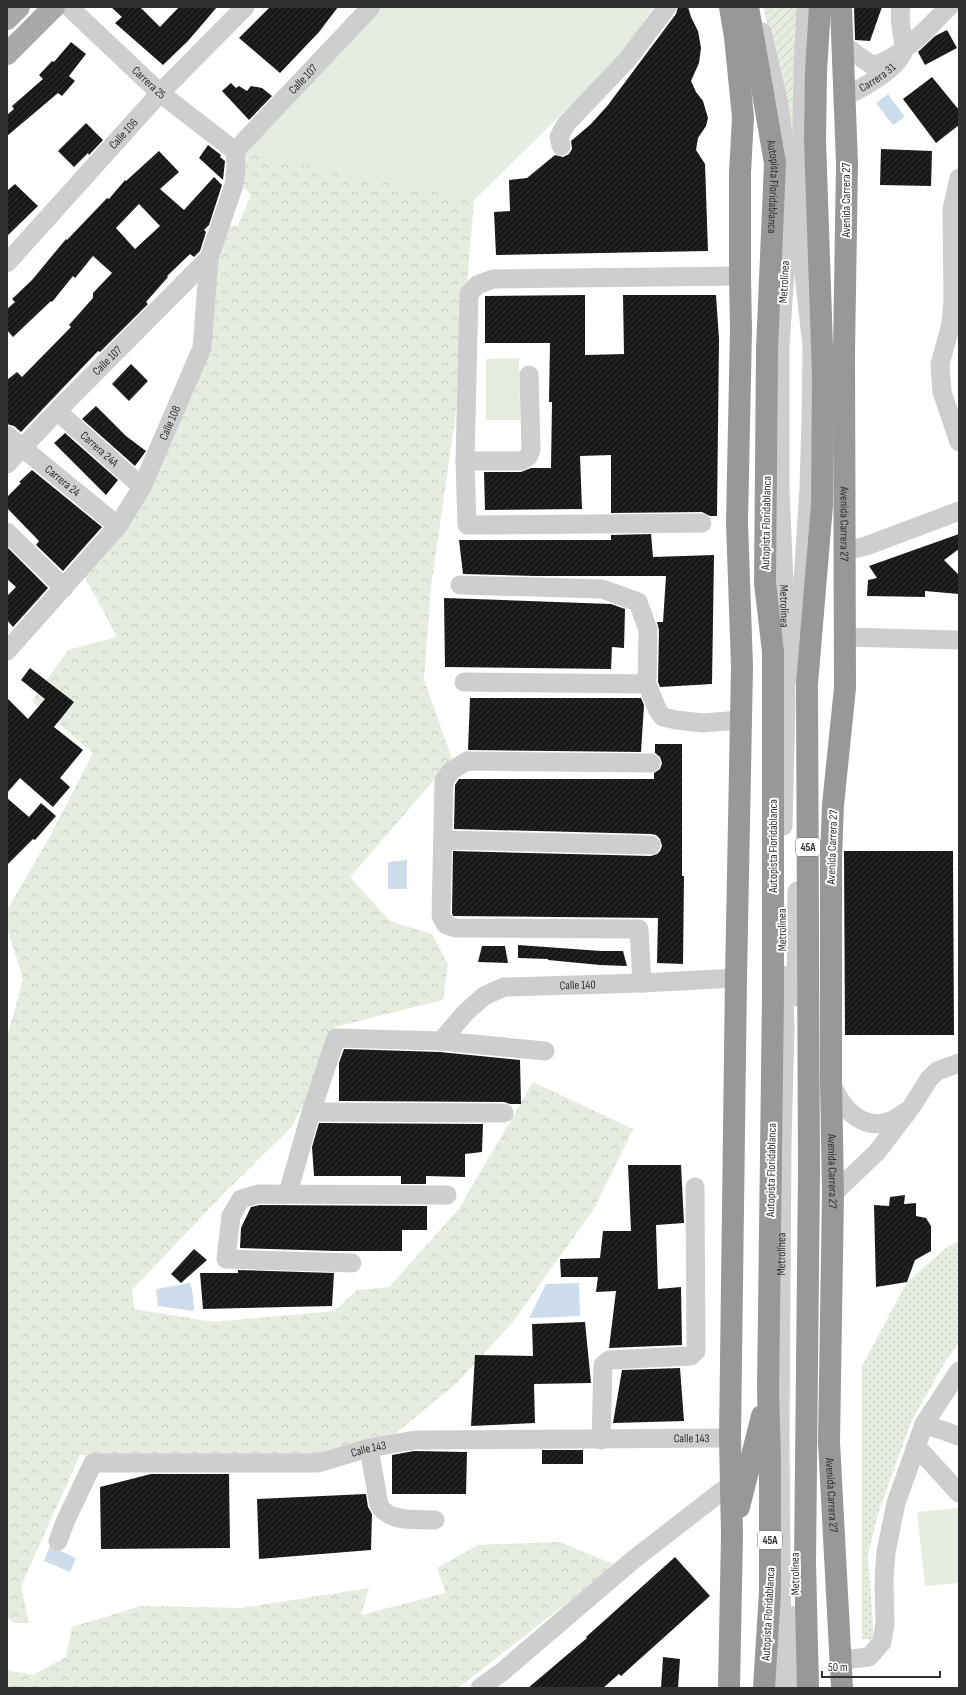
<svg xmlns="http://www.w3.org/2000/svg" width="966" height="1695" font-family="'Sofia Sans Condensed',sans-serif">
	<defs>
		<pattern id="grass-dots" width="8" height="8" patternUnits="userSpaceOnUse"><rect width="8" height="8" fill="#e6ede0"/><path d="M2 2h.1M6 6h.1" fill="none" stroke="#c6ccc1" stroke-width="1.8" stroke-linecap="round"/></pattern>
		<pattern id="forest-crowns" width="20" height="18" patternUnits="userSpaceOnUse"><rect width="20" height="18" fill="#e6ede0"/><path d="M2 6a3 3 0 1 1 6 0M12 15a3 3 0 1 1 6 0" fill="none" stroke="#c6ccc1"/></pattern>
		<pattern id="garden-furrows" width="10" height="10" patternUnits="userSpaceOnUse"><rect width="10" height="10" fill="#e6ede0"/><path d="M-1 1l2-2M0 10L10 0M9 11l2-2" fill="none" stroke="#c6ccc1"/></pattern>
		<pattern id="building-hatch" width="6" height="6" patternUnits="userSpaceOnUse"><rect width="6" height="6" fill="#181818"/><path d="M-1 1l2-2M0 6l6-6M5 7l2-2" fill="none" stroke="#313131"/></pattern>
	</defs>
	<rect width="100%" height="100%" fill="#fff"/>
	<path fill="url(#grass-dots)" d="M 959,1241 L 959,1343 L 945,1362 L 911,1422 L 879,1511 L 868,1554 L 874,1640 L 862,1639 L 862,1366 L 907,1282 L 946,1248 Z"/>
	<g fill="url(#forest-crowns)">
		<path d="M 653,7 L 621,55 L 474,200 L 457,405 L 431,587 L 424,679 L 452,759 L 350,877 L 390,921 L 432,934 L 448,964 L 443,1000 L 335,1027 L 331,1051 L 291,1128 L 226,1191 L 132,1290 L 134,1309 L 213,1322 L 334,1311 L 357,1290 L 389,1287 L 458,1210 L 533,1082 L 633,1129 L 594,1209 L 512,1323 L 456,1384 L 391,1437 L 307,1458 L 80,1455 L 21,1586 L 29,1623 L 14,1623 L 7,1617 L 7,1038 L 23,979 L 7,928 L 7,910 L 49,838 L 93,753 L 32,701 L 68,650 L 117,637 L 85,577 L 205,348 L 212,268 L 226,227 L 238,225 L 251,195 L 240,184 L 241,152 Z"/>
		<path d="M 560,1542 L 613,1564 L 599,1578 L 458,1688 L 7,1688 L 7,1670 L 33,1675 L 66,1657 L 72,1627 L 141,1606 L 241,1608 L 369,1588 L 361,1615 L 446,1593 L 437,1568 L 478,1545 Z"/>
	</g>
	<g fill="#e6ede0">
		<path d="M 377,7 L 653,7 L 621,55 L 474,200 L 241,152 Z"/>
		<path d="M 519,358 L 520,420 L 486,420 L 486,359 Z"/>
		<path d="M 959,1508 L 959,1583 L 925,1586 L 917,1512 Z"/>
	</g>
	<path fill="url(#garden-furrows)" d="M 763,7 L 801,7 L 797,153 Z"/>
	<g fill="#cdddec">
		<path d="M 888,94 L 905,117 L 893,125 L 876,103 Z"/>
		<path d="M 407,860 L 407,889 L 388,889 L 388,862 Z"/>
		<path d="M 190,1283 L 193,1295 L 194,1311 L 158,1306 L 156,1289 Z"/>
		<path d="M 579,1283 L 580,1316 L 529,1318 L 546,1284 Z"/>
		<path d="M 50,1546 L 76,1558 L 70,1572 L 44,1561 Z"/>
	</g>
	<g fill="url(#building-hatch)" fill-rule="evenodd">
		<path d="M 111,7 L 140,7 L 160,27 L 179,7 L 217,7 L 188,41 L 163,65 L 115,23 L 122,17 Z"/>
		<path d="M 270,7 L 338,7 L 319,32 L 280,73 L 239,38 Z"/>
		<path d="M 678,7 L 688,7 L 691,17 L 698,31 L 701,48 L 699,63 L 691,81 L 696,92 L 703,101 L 708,118 L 706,126 L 698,138 L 696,150 L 705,164 L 708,251 L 496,255 L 494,212 L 510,211 L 509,180 L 527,178 L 555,155 L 563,157 L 569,154 L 572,149 L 571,141 L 591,124 L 608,105 L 676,14 Z"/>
		<path d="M 854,7 L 882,7 L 870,41 L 855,40 Z"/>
		<path d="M 947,30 L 957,48 L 925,65 L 918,52 L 935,36 Z"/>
		<path d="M 71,42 L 86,54 L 69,76 L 75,81 L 62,96 L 58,93 L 7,136 L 7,115 L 14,109 L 12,106 L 43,79 L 39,75 L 52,61 L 54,62 Z"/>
		<path d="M 932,77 L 959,110 L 959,125 L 936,143 L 903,99 Z"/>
		<path d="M 231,83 L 236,88 L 239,86 L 247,91 L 251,86 L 262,88 L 272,96 L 249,120 L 222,91 Z"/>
		<path d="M 86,123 L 103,140 L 89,155 L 88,153 L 74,167 L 58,151 Z"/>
		<path d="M 208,145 L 221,155 L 220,157 L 225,161 L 223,180 L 199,158 Z"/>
		<path d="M 881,149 L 932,151 L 931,186 L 880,185 Z"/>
		<path d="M 159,151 L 179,172 L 160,189 L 184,210 L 214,177 L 222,185 L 209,225 L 204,230 L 206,232 L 200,251 L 194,257 L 190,254 L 167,276 L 168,277 L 146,302 L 148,304 L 100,352 L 98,351 L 21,432 L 14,426 L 7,424 L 7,380 L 17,372 L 22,377 L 71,327 L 69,325 L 93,298 L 93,293 L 112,273 L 93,256 L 75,278 L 73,276 L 52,302 L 51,301 L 13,337 L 7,330 L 7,309 L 15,302 L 12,299 L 32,280 L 66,239 L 67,240 L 107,198 L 109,199 L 125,180 L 126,181 ZM 139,204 L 160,226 L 135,249 L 116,228 Z"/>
		<path d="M 15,184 L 38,206 L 7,236 L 7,191 Z"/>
		<path d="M 585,295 L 585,355 L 624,354 L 623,295 L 716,295 L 719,339 L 717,516 L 710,516 L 702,512 L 611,513 L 611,455 L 580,456 L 582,509 L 485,510 L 484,472 L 521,472 L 531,468 L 551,468 L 552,402 L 549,402 L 550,343 L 485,343 L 485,296 Z"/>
		<path d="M 131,364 L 148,381 L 129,401 L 112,384 Z"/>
		<path d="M 96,406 L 126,436 L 146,451 L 135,466 L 82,419 Z"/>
		<path d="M 65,433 L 118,480 L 106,495 L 54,443 Z"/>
		<path d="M 32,470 L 102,527 L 63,571 L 36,545 L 39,541 L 7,508 L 7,497 L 21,483 L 19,482 Z"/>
		<path d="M 651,534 L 653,557 L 714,555 L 712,684 L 660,687 L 658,682 L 659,630 L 657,622 L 663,622 L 666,576 L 536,576 L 463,574 L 459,540 L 611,540 L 611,535 Z"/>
		<path d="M 959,534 L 959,549 L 944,560 L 959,575 L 959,594 L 925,591 L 925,597 L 867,596 L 868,580 L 877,578 L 869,566 Z"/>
		<path d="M 7,547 L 48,588 L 13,627 L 7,620 L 7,596 L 16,587 L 7,579 Z"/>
		<path d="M 444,598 L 611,604 L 625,609 L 624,648 L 612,647 L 611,669 L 445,667 Z"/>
		<path d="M 30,668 L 74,702 L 54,727 L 83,750 L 60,778 L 70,787 L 53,807 L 20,778 L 7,793 L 7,698 L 28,719 L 45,699 L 21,680 Z"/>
		<path d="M 470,698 L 641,698 L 644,705 L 641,752 L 468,750 Z"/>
		<path d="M 655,744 L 682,744 L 682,876 L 684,876 L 683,964 L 657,963 L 658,918 L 453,916 L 452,913 L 453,851 L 651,856 L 657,854 L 660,851 L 662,846 L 660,839 L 656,835 L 651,834 L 454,829 L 455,785 L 459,779 L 654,779 L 654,773 L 660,769 L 662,763 L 660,757 L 655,753 Z"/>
		<path d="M 7,798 L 29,817 L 41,803 L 56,816 L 35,840 L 33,839 L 7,865 Z"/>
		<path d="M 844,851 L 953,851 L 954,1035 L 845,1035 Z"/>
		<path d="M 518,945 L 601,951 L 623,951 L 627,966 L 600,965 L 548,960 L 548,959 L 518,958 Z"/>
		<path d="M 482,946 L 505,946 L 508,963 L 478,962 Z"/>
		<path d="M 344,1049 L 440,1052 L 520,1060 L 521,1104 L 510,1104 L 504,1102 L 339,1101 L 339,1063 Z"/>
		<path d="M 319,1123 L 483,1124 L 482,1152 L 465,1154 L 465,1177 L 426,1176 L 426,1184 L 401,1184 L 401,1176 L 314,1176 L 312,1147 Z"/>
		<path d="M 628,1165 L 681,1165 L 684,1223 L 656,1225 L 658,1289 L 681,1287 L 682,1345 L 609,1348 L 616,1291 L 596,1292 L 598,1277 L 561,1277 L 560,1259 L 600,1258 L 603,1231 L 631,1231 Z"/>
		<path d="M 905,1195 L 904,1204 L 916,1203 L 916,1216 L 926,1218 L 931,1226 L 931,1251 L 915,1260 L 907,1282 L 876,1287 L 874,1205 L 889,1206 L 890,1197 Z"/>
		<path d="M 260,1205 L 427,1206 L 427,1230 L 402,1230 L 402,1251 L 335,1251 L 240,1248 L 241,1228 L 251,1207 Z"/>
		<path d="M 194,1249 L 207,1260 L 181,1283 L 171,1274 Z"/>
		<path d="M 238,1270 L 334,1273 L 332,1306 L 203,1309 L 200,1273 L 238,1273 Z"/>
		<path d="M 585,1322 L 591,1383 L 534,1384 L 535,1423 L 471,1426 L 475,1355 L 533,1356 L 532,1324 Z"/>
		<path d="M 680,1368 L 684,1421 L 613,1423 L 622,1370 Z"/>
		<rect x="542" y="1450" width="41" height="14"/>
		<path d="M 414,1451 L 467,1452 L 466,1494 L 392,1494 L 392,1455 Z"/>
		<path d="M 151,1474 L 229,1474 L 230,1548 L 101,1549 L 100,1487 Z"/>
		<path d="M 366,1494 L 368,1507 L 372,1514 L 371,1550 L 259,1559 L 257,1499 Z"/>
		<path d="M 675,1557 L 710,1596 L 621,1676 L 619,1674 L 603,1688 L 528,1688 L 587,1638 L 586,1637 Z"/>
		<path d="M 663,1657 L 680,1659 L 678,1688 L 661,1688 Z"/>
	</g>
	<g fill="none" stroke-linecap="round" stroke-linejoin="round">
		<g stroke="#cecece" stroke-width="19">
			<path id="s1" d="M 69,7 L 160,93 L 235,151"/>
			<path id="s2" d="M 762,32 L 778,100 L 788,169 L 785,272 L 780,345 L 780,489 L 784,582 L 786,705 L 783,826"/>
			<path d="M 842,44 L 873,66 C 904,56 926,29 949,7"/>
			<path id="s3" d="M 843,98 C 858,90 904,67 904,47 C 903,35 898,19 901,7"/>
			<path d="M 561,146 L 559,137 L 566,124 L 627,60 L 667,7"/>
			<path id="s4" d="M 235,151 L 371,7"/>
			<path d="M 959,178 L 952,209 L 953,300 L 951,324 L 940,364 L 942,392 L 959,442"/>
			<path id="s5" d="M 7,263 L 160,93 L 245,7"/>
			<path id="s6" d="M 57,411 L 142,487"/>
			<path id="s7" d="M 7,435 L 118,526"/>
			<path d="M 465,461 L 521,461 L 528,457 L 531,450 L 529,375"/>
			<path id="s8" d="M 7,464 L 57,411 L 209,258"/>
			<path d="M 702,523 L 467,525 L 465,461 L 469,294 L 477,285 L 493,279 L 740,276"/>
			<path d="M 7,532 L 64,588"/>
			<path d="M 845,551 L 866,546 L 959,511"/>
			<path d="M 460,585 L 602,589 L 638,602 L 648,630 L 647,684 L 658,711 L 663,717 L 676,720 L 703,723 L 740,720"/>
			<path d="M 845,637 L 959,640"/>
			<path id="s9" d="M 7,651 L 118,526 L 142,487 L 202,348 L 209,258 L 234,185 L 236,167 L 235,151"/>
			<path d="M 797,675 L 809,488 L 811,419 L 812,346 L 803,266 L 801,187 L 803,69 L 806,7"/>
			<path d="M 464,682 L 647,684"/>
			<path d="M 443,840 L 651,845"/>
			<path d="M 642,983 L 639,929 L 456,928 L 446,925 L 441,916 L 444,781 L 451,771 L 467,761 L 651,763"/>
			<path d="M 796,997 L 797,891"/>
			<path id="s10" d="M 441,1041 L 465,1013 L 484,996 L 504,987 L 642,983 L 736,978"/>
			<path d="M 831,1082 C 844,1115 872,1139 905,1112"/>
			<path d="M 311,1112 L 504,1113"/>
			<path d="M 288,1193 L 311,1112 L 336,1038 L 441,1041 L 545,1051"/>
			<path d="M 833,1194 L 877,1152 L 912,1106 L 929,1079 L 937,1071 L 959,1063"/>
			<path d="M 352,1263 L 226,1259 L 231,1216 L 241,1199 L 258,1194 L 447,1195"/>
			<path d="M 924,1424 L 959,1436"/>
			<path d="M 601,1440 L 603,1365 L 609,1360 L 691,1356 L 696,1351 L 695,1187"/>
			<path d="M 916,1446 L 959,1493"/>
			<path d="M 369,1448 L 379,1505 C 389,1523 417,1519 435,1520"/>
			<path id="s11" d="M 58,1541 L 65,1522 L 93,1463 L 318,1463 L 369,1448 L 415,1440 L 730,1438"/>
			<path d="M 842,1660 L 869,1657 L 882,1642 L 885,1623 L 884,1580 L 886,1552 L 896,1503 L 924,1424 L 959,1371"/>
			<path d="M 480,1688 L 502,1672 L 633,1560 L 731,1484"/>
			<path id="s12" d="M 780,1688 L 782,1661 L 780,1437 L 782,1143 L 785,1028 L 783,975"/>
			<path d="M 795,1688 L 796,1615"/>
		</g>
		<g stroke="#a9a9a9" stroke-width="22">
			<path d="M 7,19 L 19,7"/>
			<path d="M 7,54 L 54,7"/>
		</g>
		<g stroke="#989898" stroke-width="22">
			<path id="s13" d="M 748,7 L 775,163 L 767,350 L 765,583 L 773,652 L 773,995 L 768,1391 L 770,1459 L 770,1592 L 764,1688"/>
			<path id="s14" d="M 841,7 L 847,163 L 844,352 L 845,688 L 833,805 L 831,858 L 831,1082 L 833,1194 L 829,1442 L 842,1688"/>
			<path d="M 739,1507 L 762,1416"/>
			<path d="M 729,1688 L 732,1535 L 730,1438 L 736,978 L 742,667 L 737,522 L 741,329 L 740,276 L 740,173 L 743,117 L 735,37 L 730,7"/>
			<path d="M 808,1688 L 805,1562 L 809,1172 L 807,684 L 822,505 L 823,376 L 815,140 L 816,72 L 820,7"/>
		</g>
	</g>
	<g text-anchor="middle" stroke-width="4" stroke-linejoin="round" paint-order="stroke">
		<g fill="#fff" stroke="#6f6f6f" stroke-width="1">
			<rect x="796" y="838" width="24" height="18" rx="3"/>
			<rect x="758" y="1531" width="24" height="18" rx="3"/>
		</g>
		<g font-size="11" font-weight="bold" fill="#313131">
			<text x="808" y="851">45A</text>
			<text x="770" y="1544">45A</text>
		</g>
		<g font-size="12" fill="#313131" stroke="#fff">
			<text dy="4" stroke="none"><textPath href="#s3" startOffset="40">Carrera 31</textPath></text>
			<text dy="4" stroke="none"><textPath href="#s4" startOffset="99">Calle 107</textPath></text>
			<text dy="4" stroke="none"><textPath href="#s1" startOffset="110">Carrera 25</textPath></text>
			<text dy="4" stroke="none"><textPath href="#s5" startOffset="174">Calle 106</textPath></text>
			<text dy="4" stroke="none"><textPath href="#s13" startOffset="182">Autopista Floridablanca</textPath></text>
			<text transform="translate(846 200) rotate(-90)" y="4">Avenida Carrera 27</text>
			<text transform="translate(784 282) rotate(-87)" y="4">Metrolínea</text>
			<text dy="4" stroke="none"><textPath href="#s8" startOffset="144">Calle 107</textPath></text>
			<text dy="4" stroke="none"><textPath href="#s9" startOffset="283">Calle 108</textPath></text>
			<text dy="4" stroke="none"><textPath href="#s6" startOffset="57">Carrera 24A</textPath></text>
			<text dy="4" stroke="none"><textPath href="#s7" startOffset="72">Carrera 24</textPath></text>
			<text transform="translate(766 523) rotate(-89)" y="4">Autopista Floridablanca</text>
			<text dy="4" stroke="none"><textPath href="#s14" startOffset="517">Avenida Carrera 27</textPath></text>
			<text dy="4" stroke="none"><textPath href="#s2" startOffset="577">Metrolínea</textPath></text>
			<text transform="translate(773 846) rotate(-90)" y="4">Autopista Floridablanca</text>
			<text transform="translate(832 847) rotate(-88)" y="4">Avenida Carrera 27</text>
			<text transform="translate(782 930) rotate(-91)" y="4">Metrolínea</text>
			<text dy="4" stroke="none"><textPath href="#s10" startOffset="158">Calle 140</textPath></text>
			<text transform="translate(771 1170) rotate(-89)" y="4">Autopista Floridablanca</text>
			<text dy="4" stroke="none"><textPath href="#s14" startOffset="1165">Avenida Carrera 27</textPath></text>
			<text dy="4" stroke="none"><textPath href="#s12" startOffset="434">Metrolínea</textPath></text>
			<text dy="4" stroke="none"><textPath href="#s11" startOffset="687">Calle 143</textPath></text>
			<text dy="4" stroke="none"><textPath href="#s11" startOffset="363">Calle 143</textPath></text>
			<text dy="4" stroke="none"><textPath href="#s14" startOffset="1489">Avenida Carrera 27</textPath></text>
			<text transform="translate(795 1574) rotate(-91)" y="4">Metrolínea</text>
			<text transform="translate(768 1614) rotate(-87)" y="4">Autopista Floridablanca</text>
		</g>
	</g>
	<rect width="966" height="1695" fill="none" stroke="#313131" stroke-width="16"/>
	<path d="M822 1671v6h118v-6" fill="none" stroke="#313131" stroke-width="2"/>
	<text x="828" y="1671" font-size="12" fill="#313131" stroke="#ffffff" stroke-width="3" paint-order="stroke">50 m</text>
</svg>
